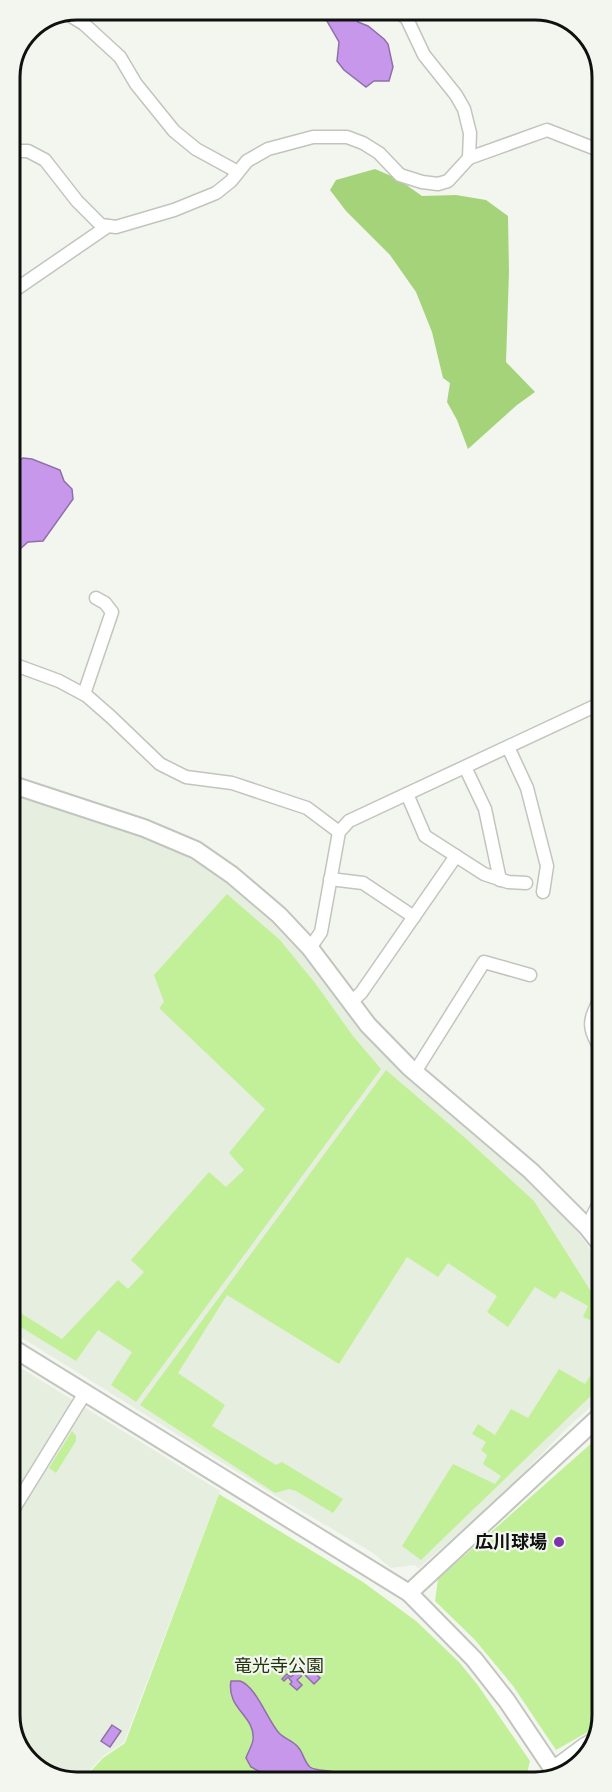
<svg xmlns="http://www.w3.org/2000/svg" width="612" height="1792" font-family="Montserrat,'Noto Sans JP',sans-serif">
	<rect width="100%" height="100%" fill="#f2f6ef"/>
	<g fill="#e6eee0">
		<path d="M 10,792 L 131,832 L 175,850 L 218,875 L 248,897 L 284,930 L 503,1154 L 543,1193 L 571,1223 L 602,1266 L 603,1396 L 568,1427 L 502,1495 L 419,1568 L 414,1565 L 391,1568 L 373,1553 L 276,1496 L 11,1331 Z"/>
		<path d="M 11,1362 L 220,1491 L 124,1742 L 103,1756 L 78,1783 L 72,1783 L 35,1769 L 11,1733 Z"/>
	</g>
	<g fill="#c2f098">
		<path d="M 227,894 L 280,940 L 315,983 L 353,1036 L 381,1069 L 136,1402 L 111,1385 L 132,1352 L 98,1330 L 76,1361 L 11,1321 L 11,1307 L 62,1339 L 118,1280 L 128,1289 L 144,1272 L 131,1260 L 209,1172 L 226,1187 L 244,1170 L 229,1153 L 265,1109 L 159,1008 L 164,1002 L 154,975 Z"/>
		<path d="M 386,1070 L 463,1136 L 534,1201 L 602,1309 L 602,1325 L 583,1317 L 588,1306 L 561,1291 L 555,1299 L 535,1287 L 508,1327 L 487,1312 L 497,1296 L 448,1263 L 438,1277 L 407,1257 L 339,1364 L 227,1295 L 178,1373 L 225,1405 L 212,1426 L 276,1465 L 282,1462 L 343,1499 L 333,1513 L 296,1491 L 289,1489 L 275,1493 L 140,1405 Z"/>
		<path d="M 602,1357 L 603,1384 L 421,1560 L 402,1546 L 453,1464 L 495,1484 L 501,1476 L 483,1464 L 487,1455 L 481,1450 L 486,1442 L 472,1434 L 478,1424 L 495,1435 L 511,1409 L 528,1418 L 559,1369 L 585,1384 Z"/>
		<path d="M 72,1431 L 76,1436 L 76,1441 L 56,1473 L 49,1468 Z"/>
		<path d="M 603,1433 L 603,1716 L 600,1725 L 556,1750 L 513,1686 L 475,1640 L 435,1601 L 438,1579 Z"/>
		<path d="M 219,1494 L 363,1582 L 416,1621 L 459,1662 L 477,1684 L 530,1761 L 525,1781 L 80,1783 L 103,1758 L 125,1743 Z"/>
	</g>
	<path fill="#a5d379" d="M 375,169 L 398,179 L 422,196 L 456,195 L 486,200 L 508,216 L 509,272 L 506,362 L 535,392 L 517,405 L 468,449 L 457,420 L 447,402 L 450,383 L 443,378 L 432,332 L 416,292 L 390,255 L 346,211 L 330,190 L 336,180 Z"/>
	<g fill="#c797eb" stroke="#906fa9" stroke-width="1.5">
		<path d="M 320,9 L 352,9 L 353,17 L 358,22 L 368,26 L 384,39 L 388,44 L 393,67 L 389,81 L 374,81 L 366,87 L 344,70 L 337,61 L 339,42 Z"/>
		<path d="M 23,458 L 32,459 L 60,470 L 64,481 L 72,489 L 73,499 L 43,541 L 28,542 L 19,550 L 10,547 L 10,465 Z"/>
		<path d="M 301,1661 L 309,1666 L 311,1665 L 319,1672 L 317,1675 L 320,1678 L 314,1684 L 305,1675 L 306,1674 L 305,1673 L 297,1680 L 302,1685 L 297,1690 L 290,1684 L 292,1682 L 288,1677 L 284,1681 L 282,1679 L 287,1674 L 291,1677 L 301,1667 L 298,1664 Z"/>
		<path d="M 231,1681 C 231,1681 240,1681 240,1681 C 256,1686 268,1721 279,1733 C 285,1739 293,1741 298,1747 C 303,1752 304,1762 310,1767 C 317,1772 329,1769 337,1773 L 340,1782 L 279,1782 L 251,1767 L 246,1758 C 248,1752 252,1746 253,1740 C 256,1716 226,1709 231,1681 Z"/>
		<path d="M 112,1725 L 121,1731 L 110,1747 L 101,1741 Z"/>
	</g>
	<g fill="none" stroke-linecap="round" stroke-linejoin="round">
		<g stroke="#c1c5be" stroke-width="15">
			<g id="street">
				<path d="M 66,13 L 84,24 L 120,57 L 136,84 L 174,131 L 196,149 L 238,172"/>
				<path d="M 9,151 L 28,151 L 45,160 L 77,201 L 101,225 L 116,227 L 174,210 L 216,193 L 231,181 L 247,161 L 268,149 L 313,137 L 347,137 L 363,143 L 379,153 L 400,175 L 422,182 L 438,184 L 448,181 L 469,158 L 470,133 L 464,109 L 456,95 L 424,55 L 407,19 L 395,9"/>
				<path d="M 469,158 L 547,130 L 601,151"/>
				<path d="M 9,294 L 108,226"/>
				<path d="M 10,663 L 59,681 L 87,696 L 111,717 L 160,764 L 186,777 L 232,783 L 307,808 L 339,832"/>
				<path d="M 84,694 L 112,612 L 105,603 L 96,598"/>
				<path d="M 508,747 L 527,788 L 547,866 L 543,892"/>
				<path d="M 465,767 L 485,809 L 500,880"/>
				<path d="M 407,794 L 425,836 L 484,874 L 508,882 L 526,883"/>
				<path d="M 330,879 L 363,883 L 414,917"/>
				<path d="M 310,948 L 321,932 L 339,832 L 349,821 L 595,706 L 602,699"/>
				<path d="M 602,996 C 587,1023 588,1026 602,1052"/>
				<path d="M 351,1002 L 361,993 L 456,856"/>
				<path d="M 415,1072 L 484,962 L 530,975"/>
				<path d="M 587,1227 L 602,1197"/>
				<path d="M 11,1513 L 85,1393"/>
				<path d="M 546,1781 L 552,1768 L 583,1745 L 595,1738"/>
			</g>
		</g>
		<g stroke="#c1c5be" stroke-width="20">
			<g id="secondary">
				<path d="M 10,784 L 144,828 L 196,850 L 232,875 L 279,915 L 310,948 L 368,1025 L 410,1068 L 531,1171 L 587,1227 L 602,1246"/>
				<path d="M 11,1347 L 409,1593 L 474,1659 L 507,1701 L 552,1768"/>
				<path d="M 409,1593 L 603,1413"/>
			</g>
		</g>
		<use href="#street" stroke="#fff" stroke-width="12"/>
		<use href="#secondary" stroke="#fff" stroke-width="16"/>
	</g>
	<circle fill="#7c35a8" stroke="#f2f6ef" stroke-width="2" cx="559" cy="1542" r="6"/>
	<g text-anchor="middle" stroke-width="4.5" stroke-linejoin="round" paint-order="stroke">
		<g font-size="18" font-weight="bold" fill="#0f110e" stroke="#f2f6ef" text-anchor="end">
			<text x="547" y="1548">広川球場</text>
		</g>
		<g font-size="18" fill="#23340f" stroke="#f2f6ef">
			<text x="279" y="1672">竜光寺公園</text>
		</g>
	</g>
	<path d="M0 0H612V1792H0ZM77 20H535A57 57 0 0 1 592 77V1715A57 57 0 0 1 535 1772H77A57 57 0 0 1 20 1715V77A57 57 0 0 1 77 20Z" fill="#f2f6ef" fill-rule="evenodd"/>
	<path fill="none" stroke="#0f110e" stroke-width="3" d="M77 20H535A57 57 0 0 1 592 77V1715A57 57 0 0 1 535 1772H77A57 57 0 0 1 20 1715V77A57 57 0 0 1 77 20Z"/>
</svg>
